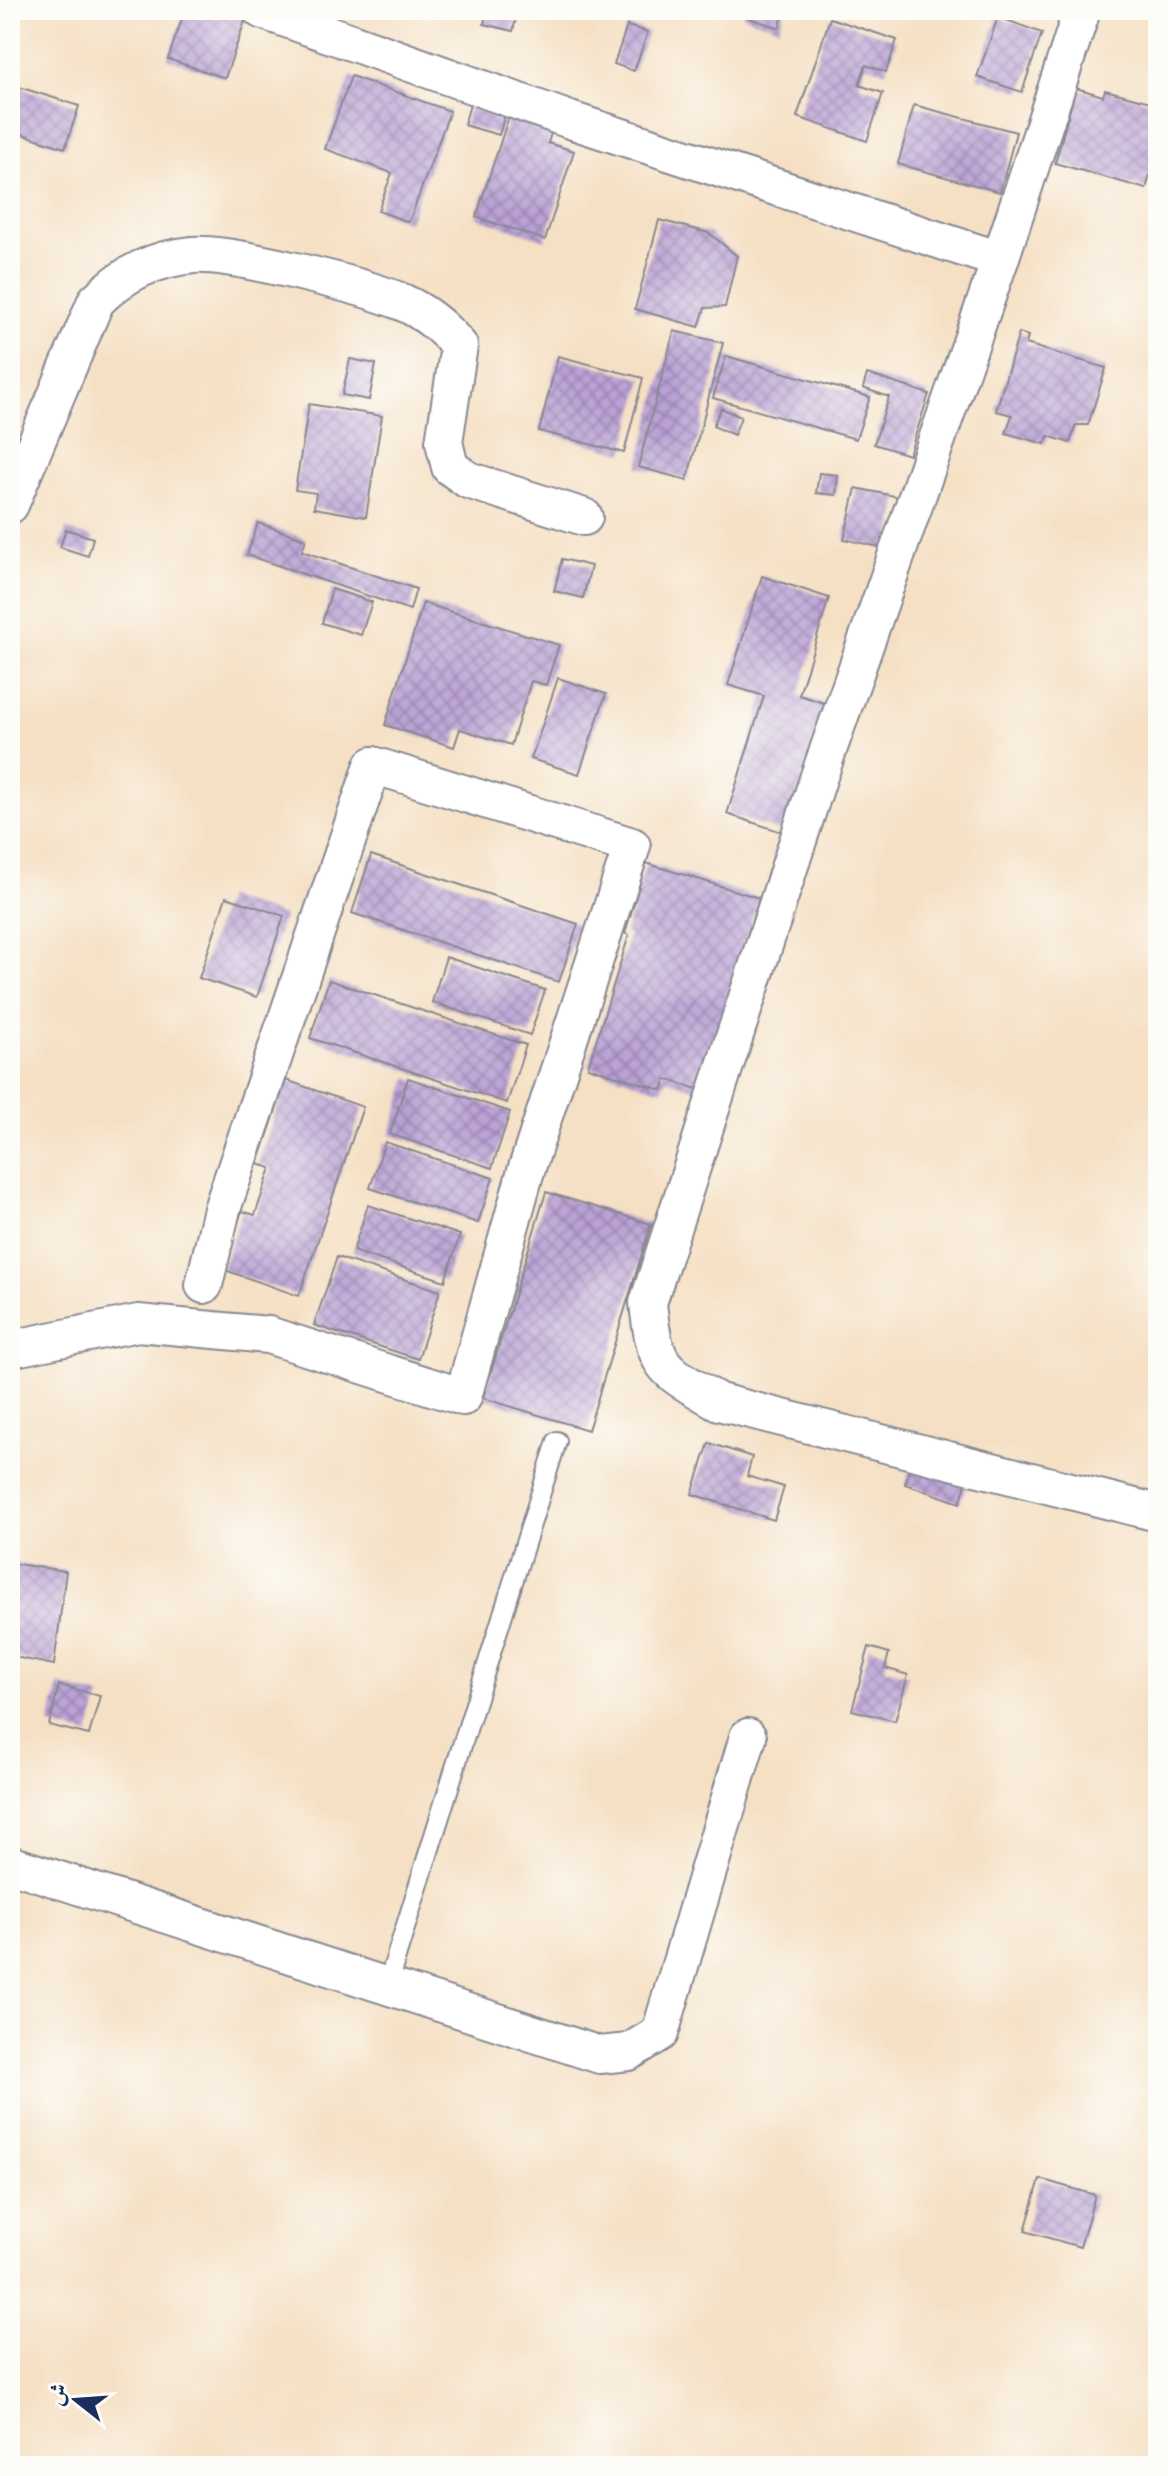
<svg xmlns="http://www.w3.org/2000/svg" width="1168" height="2476" font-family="'Gentium Book Plus',Amiri,serif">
	<defs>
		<pattern id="building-cross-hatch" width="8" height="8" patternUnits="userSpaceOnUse" patternTransform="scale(2)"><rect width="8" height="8" fill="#bba2d5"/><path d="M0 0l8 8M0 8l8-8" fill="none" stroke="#9784b0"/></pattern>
	</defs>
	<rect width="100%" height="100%" fill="#fdfcf7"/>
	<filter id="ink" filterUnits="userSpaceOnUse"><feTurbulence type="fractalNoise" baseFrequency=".0125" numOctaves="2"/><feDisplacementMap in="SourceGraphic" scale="16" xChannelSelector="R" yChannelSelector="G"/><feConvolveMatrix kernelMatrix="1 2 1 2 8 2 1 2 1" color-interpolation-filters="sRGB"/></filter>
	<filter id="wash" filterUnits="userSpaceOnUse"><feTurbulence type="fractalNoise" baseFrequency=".006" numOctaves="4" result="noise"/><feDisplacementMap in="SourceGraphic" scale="32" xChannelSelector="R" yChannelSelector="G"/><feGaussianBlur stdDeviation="1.8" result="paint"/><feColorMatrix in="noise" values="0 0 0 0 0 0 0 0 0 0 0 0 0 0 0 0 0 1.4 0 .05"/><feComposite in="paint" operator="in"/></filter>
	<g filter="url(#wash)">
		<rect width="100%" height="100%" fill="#f5e0c4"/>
		<g id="blocks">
			<g fill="url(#building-cross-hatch)">
				<path d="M 185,10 L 234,10 L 247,15 L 225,78 L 168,59 Z"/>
				<path d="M 487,10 L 518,10 L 513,31 L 484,24 Z"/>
				<path d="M 745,10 L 785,10 L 779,28 L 743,16 Z"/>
				<path d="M 876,10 L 902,10 L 900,17 Z"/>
				<path d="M 998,17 L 1042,33 L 1022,92 L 977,77 Z"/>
				<path d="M 830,18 L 897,40 L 886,72 L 866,65 L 859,85 L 883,93 L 867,141 L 797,117 Z"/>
				<path d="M 627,26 L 648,32 L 634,71 L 614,64 Z"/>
				<path d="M 351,76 L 450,111 L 409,222 L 378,211 L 392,173 L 325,149 Z"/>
				<path d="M 476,84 L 511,94 L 499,135 L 464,125 Z"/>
				<path d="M 19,87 L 79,106 L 65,148 L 10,130 L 10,116 Z"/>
				<path d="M 1076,88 L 1103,96 L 1105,90 L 1158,104 L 1158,146 L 1146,189 L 1055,163 Z"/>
				<path d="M 914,105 L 1016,132 L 1000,192 L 898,164 Z"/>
				<path d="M 510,113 L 553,127 L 548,143 L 574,151 L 545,240 L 476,217 Z"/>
				<path d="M 659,220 L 709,233 L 737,256 L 725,307 L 705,308 L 699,327 L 635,309 Z"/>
				<path d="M 674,331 L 723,343 L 687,480 L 638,467 Z"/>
				<path d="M 1019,333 L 1028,336 L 1026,344 L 1106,368 L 1088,425 L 1076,425 L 1070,443 L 1048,436 L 1045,444 L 1006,433 L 1012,415 L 996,411 Z"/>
				<path d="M 558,356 L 643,378 L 624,453 L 539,431 Z"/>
				<path d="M 726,356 L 870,397 L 856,439 L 713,398 Z"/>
				<path d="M 350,359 L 376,364 L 369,400 L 342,395 Z"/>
				<path d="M 867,374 L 929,394 L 909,455 L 874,444 L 889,397 L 863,388 Z"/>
				<path d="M 309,404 L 382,416 L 366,517 L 314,508 L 316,493 L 295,490 Z"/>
				<path d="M 721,408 L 741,417 L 734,435 L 713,426 Z"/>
				<path d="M 819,473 L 838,475 L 836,495 L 816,493 Z"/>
				<path d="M 856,488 L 899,497 L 888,549 L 844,539 Z"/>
				<path d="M 258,523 L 306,539 L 302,551 L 416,589 L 410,610 L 247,555 Z"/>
				<path d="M 66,529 L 93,538 L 88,556 L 60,547 Z"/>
				<path d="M 562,559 L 591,566 L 583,598 L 554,591 Z"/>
				<path d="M 762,576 L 829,598 L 799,695 L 827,704 L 785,833 L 727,814 L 764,696 L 728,685 Z"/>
				<path d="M 332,589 L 372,602 L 361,635 L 322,623 Z"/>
				<path d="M 423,603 L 559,645 L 546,685 L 531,681 L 511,745 L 460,729 L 454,747 L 385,725 Z"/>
				<path d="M 558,678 L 606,694 L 579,774 L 531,759 Z"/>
				<path d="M 371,855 L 578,924 L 559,982 L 352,913 Z"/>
				<path d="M 646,863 L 759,898 L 700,1090 L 666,1079 L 662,1090 L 588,1067 L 629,935 L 625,933 Z"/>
				<path d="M 226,897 L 284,916 L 257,997 L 199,978 Z"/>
				<path d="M 446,957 L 545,990 L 530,1035 L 432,1002 Z"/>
				<path d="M 329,980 L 526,1045 L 507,1103 L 310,1038 Z"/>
				<path d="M 408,1078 L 510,1112 L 492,1168 L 390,1134 Z"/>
				<path d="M 286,1080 L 363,1107 L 299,1296 L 222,1269 L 242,1211 L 255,1215 L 271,1168 L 258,1164 Z"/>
				<path d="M 385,1142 L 493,1178 L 478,1223 L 370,1188 Z"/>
				<path d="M 546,1192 L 651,1224 L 588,1430 L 483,1398 Z"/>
				<path d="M 368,1205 L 460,1235 L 445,1281 L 353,1251 Z"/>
				<path d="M 337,1257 L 440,1291 L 418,1359 L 314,1325 Z"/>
				<path d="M 920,1438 L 975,1457 L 960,1503 L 905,1484 Z"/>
				<path d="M 709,1443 L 752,1457 L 747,1476 L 784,1487 L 774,1520 L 692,1494 Z"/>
				<path d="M 10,1563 L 66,1571 L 54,1665 L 10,1656 Z"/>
				<path d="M 869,1647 L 889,1653 L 885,1668 L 908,1675 L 895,1721 L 852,1710 Z"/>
				<path d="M 59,1685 L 100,1696 L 89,1735 L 49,1725 Z"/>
				<path d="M 1040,2179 L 1095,2195 L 1080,2247 L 1025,2231 Z"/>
			</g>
		</g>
	</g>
	<g filter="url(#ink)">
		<use href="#blocks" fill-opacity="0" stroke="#888891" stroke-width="2"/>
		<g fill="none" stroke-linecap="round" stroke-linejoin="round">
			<g stroke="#888891" stroke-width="22">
				<path id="lane" d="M 387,1986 L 557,1441"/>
			</g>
			<g stroke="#888891" stroke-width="40">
				<g id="street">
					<path d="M 261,10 L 570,120 L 1000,260"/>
					<path d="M 1082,10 L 1000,260 L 818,779 L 648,1303 C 655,1370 663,1370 719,1402 L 1158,1513"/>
					<path d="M 10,505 L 96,301 C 124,273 154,259 193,255 C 231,252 364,286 402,302 C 425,312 443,327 459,346 L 444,442 L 450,467 L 468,480 L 584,517"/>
					<path d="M 10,1349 L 138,1323 L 268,1335 L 463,1397 L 525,1174 L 632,846 L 373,765 L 222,1209 L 204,1285"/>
					<path d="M 10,1864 L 600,2055 L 629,2052 L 660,2033 L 748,1737"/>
				</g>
			</g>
			<use href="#lane" stroke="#fff" stroke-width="18"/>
			<use href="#street" stroke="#fff" stroke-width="36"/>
		</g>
	</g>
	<rect width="1168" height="2476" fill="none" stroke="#fdfcf7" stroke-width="40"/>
	<g transform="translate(76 2400) rotate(287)" stroke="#fdfcf7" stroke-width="6" paint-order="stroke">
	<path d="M0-6L14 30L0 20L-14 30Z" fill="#1b2f5e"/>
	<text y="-12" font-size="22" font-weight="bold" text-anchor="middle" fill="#1b2f5e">ش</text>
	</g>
</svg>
